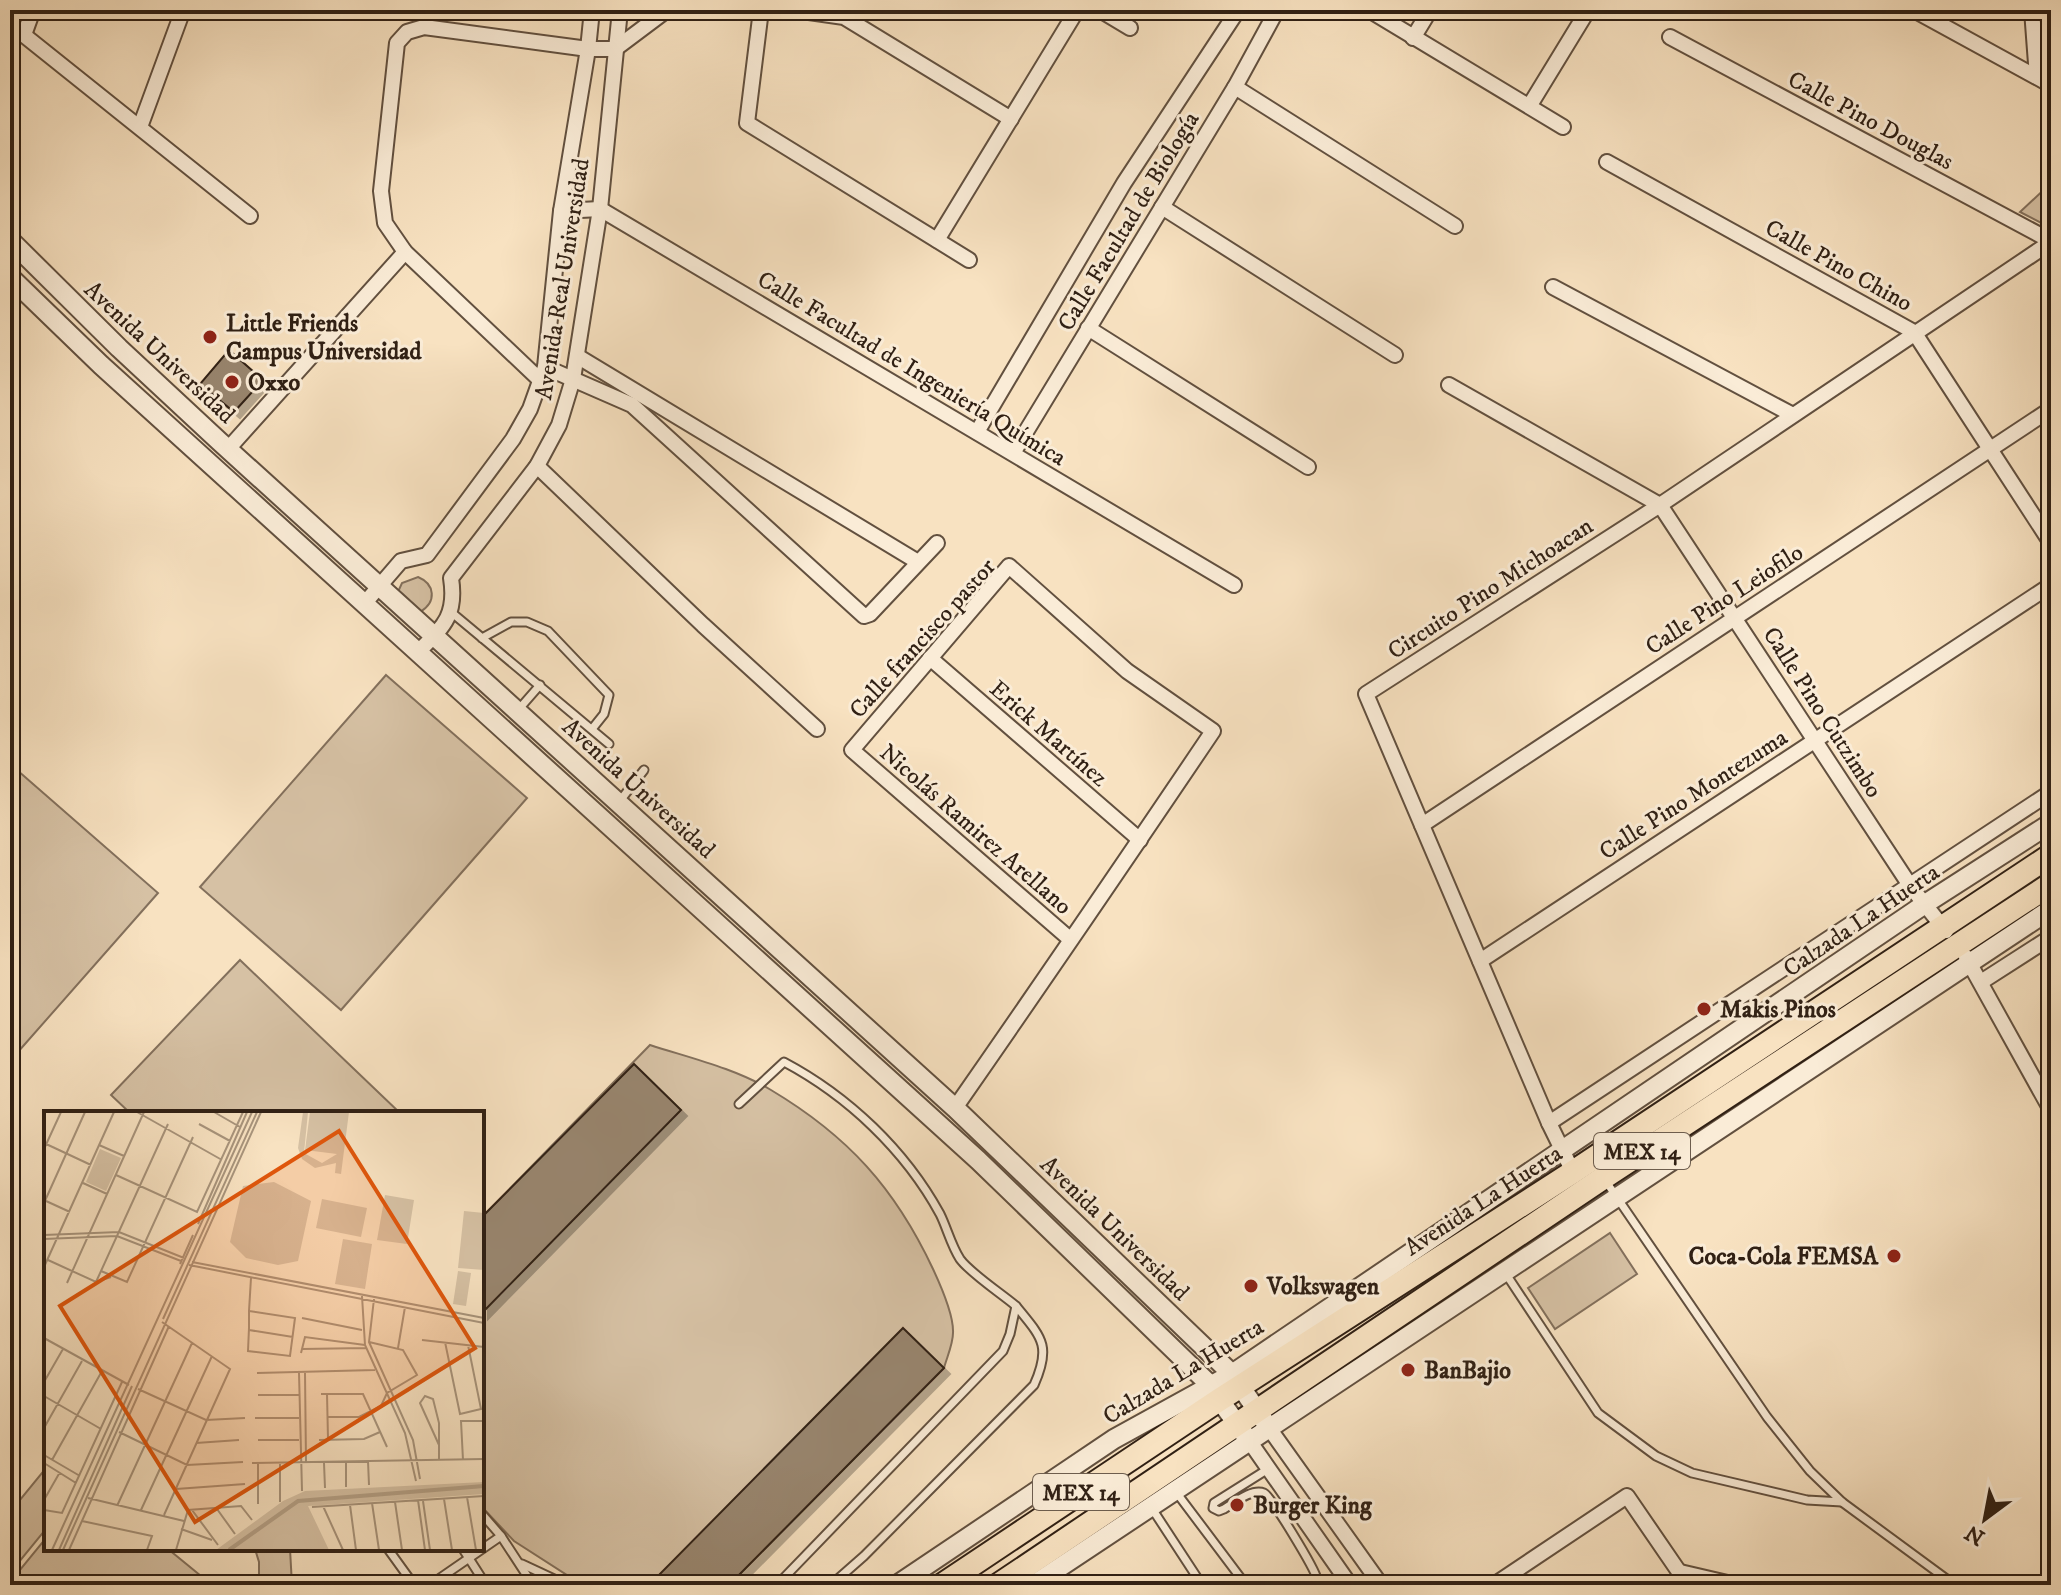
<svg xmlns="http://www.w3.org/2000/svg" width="2061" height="1595" font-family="'IM FELL DW Pica',serif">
	<defs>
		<filter id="shadow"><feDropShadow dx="6" dy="6" stdDeviation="0" flood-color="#0004"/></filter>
	</defs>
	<rect width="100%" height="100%" fill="#f8e2c1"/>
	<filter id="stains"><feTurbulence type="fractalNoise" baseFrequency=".0025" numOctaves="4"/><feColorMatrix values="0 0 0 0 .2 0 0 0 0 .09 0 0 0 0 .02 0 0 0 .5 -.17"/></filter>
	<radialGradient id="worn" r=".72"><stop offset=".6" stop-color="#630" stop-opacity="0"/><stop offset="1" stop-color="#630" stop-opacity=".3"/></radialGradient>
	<g fill="#d6c1a4" stroke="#83705c" stroke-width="2">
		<path d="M 2051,183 L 2051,228 L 2020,212 Z"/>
		<path d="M 418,577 C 435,584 437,602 420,612 L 397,594 L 402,583 Z"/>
		<path d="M 386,675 L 527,798 L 341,1010 L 200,887 Z"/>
		<path d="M 17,770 L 158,893 L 10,1061 L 10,778 Z"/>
		<path d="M 240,960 L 400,1113 L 130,1113 L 111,1095 Z"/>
		<path d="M 650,1045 C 690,1058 734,1068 771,1090 C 848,1136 895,1188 933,1269 C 940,1284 954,1315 953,1333 C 953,1344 947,1357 944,1368 L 729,1585 L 591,1585 L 567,1575 L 514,1541 L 482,1507 L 482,1217 Z"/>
		<path d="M 1610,1233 L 1637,1274 L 1555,1329 L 1528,1288 Z"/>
		<path d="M 46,1468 L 46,1529 L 10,1573 L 10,1512 Z"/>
		<path d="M 46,1538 L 46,1549 L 168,1549 L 212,1585 L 10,1585 L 10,1582 Z"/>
		<path d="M 255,1549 L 290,1549 L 292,1585 L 259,1585 L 259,1562 Z"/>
	</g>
	<g fill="#98856e" stroke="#302014" stroke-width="2" filter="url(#shadow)">
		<path d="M 229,350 L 263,380 L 234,412 L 200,384 Z"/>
		<path d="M 634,1064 L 681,1110 L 482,1313 L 482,1217 Z"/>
		<path d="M 903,1328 L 944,1368 L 729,1585 L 651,1583 Z"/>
	</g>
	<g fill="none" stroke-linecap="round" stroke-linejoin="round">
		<g stroke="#62503f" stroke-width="11">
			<g id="service">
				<path d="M 451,612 L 609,744"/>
				<path d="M 482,638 L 511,622 L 527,622 L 548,631 L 609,695 L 604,714 L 592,729"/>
				<path d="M 519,709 L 540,685"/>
				<path d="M 619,802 L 644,770"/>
				<path d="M 739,1104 L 784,1062 C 848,1096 905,1150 940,1214 C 947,1228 951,1245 960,1259 C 970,1273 1002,1294 1016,1306 L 1010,1334 L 1003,1351 L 777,1585"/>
				<path d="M 1605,1180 L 1767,1417 L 1810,1471 L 1842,1502 L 1952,1583 L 1960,1585"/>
				<path d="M 1506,1274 L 1598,1413 L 1656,1456 L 1692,1473 L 1807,1500 L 1842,1502"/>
				<path d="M 1268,1469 L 1214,1503 L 1213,1508 L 1219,1511 L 1224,1509 C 1234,1503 1252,1488 1264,1493 C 1271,1496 1315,1569 1317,1579 C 1317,1581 1316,1583 1316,1585"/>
				<path d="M 1176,1492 L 1246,1585"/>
				<path d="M 1151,1507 L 1202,1585"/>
				<path d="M 482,1514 L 501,1536"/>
				<path d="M 388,1549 L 414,1585"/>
				<path d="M 463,1549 L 486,1585"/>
				<path d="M 522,1564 L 567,1585"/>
				<path d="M 430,1585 L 501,1536 L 533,1585"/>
				<path d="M 831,1585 L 864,1556 L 1034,1385 C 1052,1345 1041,1337 1016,1306"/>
			</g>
		</g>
		<g stroke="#62503f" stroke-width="18">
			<g id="minor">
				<path d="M 761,10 L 747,123 L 969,260"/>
				<path d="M 795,10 L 844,17 L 1011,119"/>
				<path d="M 1100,10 L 1130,28"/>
				<path d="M 1369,10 L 1563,127"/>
				<path d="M 1914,10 L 2051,85"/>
				<path d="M 2032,10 L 2037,77"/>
				<path d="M 10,24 L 250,216"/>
				<path d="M 24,35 L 33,10"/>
				<path d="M 1670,37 L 2051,241"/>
				<path d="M 1413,38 L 1430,10"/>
				<path d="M 1235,87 L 1455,226"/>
				<path d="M 1530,105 L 1588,10"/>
				<path d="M 140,127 L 183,10"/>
				<path d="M 1607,162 L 1914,332 L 2051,543"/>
				<path d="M 1162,207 L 1395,355"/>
				<path d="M 561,211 L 600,209 L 1234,585"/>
				<path d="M 937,240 L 1077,10"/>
				<path d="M 1553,287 L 1791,414"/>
				<path d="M 1088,328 L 1308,467"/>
				<path d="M 577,356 L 918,562"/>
				<path d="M 545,367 L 632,405 L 864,616 L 870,614 L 937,543"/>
				<path d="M 541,381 L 405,252 L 385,223 L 381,191 L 397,43 L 407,32 L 424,27 L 588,49 L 615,49 L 667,10"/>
				<path d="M 1449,385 L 1660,505 L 1911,887 L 1946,931"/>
				<path d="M 977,432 L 1124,183 L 1238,10"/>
				<path d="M 228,449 L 405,252"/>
				<path d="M 1013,453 L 1235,87 L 1277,10"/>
				<path d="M 537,466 L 703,625 L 817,729"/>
				<path d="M 364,604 L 401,561 L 427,555 L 513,439 L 530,409 L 545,367 L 561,211 L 588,49 L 592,10"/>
				<path d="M 418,652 C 443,627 457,616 451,578 L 537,466 L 559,425 L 573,379 L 600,209 L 620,10"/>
				<path d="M 930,658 L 1140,840"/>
				<path d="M 1422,825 L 2051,409"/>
				<path d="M 1966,957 L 2051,1110"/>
				<path d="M 1480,961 L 2051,585"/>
				<path d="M 1981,982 L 2051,937"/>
				<path d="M 955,1108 C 1042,983 1128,857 1213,731 L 1127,671 L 1009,566 L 852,750 L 1071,940"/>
				<path d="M 1549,1123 L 2051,792"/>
				<path d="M 1573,1172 L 1549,1123 L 1366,694 L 1660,505 L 2051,242"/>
				<path d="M 1269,1428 L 1381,1585"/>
				<path d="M 1250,1442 L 1350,1585"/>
				<path d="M 1680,1572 L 1736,1585"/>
				<path d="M 1494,1585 L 1627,1496 L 1688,1585"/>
			</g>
		</g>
		<g stroke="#62503f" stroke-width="22">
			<g id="tertiary">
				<path d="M 10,240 L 119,348 L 219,441 L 955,1108 L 1232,1374 L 1269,1428"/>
				<path d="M 10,277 L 101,365 L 978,1160 L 1206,1381 L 1250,1442"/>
				<path d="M 897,1585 L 1114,1439 L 1232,1374 L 1925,904 L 2051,823"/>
				<path d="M 1033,1585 L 2051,909"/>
			</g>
		</g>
		<g stroke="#302014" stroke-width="26">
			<g id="primary">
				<path d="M 942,1585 L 1219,1400 L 1573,1172 L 2051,855"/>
				<path d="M 998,1585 L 1603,1178 L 2051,884"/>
			</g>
		</g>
		<use href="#service" stroke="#faecd7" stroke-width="7"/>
		<use href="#minor" stroke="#faecd7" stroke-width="14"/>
		<use href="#tertiary" stroke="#faecd7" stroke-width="18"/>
		<use href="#primary" stroke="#f8e2c1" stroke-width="22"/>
	</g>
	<g fill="#8f2418" stroke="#faecd7" stroke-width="3">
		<circle cx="210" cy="337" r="8"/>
		<circle cx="232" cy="382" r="8"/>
		<circle cx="1704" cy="1009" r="8"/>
		<circle cx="1894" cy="1256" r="8"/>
		<circle cx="1251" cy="1286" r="8"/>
		<circle cx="1408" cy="1370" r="8"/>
		<circle cx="1237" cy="1505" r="8"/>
	</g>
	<g text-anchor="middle" stroke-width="6" stroke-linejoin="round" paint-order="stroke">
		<g fill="#faecd7" stroke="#6d5d4e" stroke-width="2">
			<rect x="1594" y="1133" width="96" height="36" rx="6"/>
			<rect x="1033" y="1474" width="96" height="36" rx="6"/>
		</g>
		<g font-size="22" font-weight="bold" fill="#302014">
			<text x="1642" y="1159">MEX 14</text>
			<text x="1081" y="1500">MEX 14</text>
		</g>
		<g font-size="24" fill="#302014" stroke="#faecd7">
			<text transform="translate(1871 120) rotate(28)" y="8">Calle Pino Douglas</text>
			<text transform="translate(1128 221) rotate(-59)" y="8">Calle Facultad de Biología</text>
			<text transform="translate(1839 265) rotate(29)" y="8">Calle Pino Chino</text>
			<text transform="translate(562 279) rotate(-81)" y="8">Avenida Real Universidad</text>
			<text transform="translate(160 352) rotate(43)" y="8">Avenida Universidad</text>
			<text transform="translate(912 368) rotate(31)" y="8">Calle Facultad de Ingenierίa Quίmica</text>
			<text transform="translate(1490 588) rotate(-33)" y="8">Circuito Pino Michoacan</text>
			<text transform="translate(1724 599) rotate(-33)" y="8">Calle Pino Leiofilo</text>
			<text transform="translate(922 638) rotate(-48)" y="8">Calle francisco pastor</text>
			<text transform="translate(1823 712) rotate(57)" y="8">Calle Pino Cutzimbo</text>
			<text transform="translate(1049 733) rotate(41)" y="8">Erick Martínez</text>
			<text transform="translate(639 788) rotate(42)" y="8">Avenida Universidad</text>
			<text transform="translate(1693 794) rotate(-33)" y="8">Calle Pino Montezuma</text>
			<text transform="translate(976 829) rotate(41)" y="8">Nicolás Ramirez Arellano</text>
			<text transform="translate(1861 920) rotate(-34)" y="8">Calzada La Huerta</text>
			<text transform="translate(1483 1200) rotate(-33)" y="8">Avenida La Huerta</text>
			<text transform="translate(1115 1228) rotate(44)" y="8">Avenida Universidad</text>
			<text transform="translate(1183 1371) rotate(-31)" y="8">Calzada La Huerta</text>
		</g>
		<g font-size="24" font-weight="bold" fill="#302014" stroke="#faecd7" text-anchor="start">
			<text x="226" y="331">Little Friends<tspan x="226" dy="28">Campus Universidad</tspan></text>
			<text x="248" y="390">Oxxo</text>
			<text x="1720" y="1017">Makis Pinos</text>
			<text x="1878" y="1264" text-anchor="end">Coca-Cola FEMSA</text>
			<text x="1267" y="1294">Volkswagen</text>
			<text x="1424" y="1378">BanBajio</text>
			<text x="1253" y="1513">Burger King</text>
		</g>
	</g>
	<g transform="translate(44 1111)">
		<rect width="440" height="440" fill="#f8e2c1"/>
		<path d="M 259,1 L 264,1 L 260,42 L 278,52 L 293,43 L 261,39 L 266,1 L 305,1 L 297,63 L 291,62 L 292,52 L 271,57 L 258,48 L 254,37 ZM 56,38 L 77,47 L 62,80 L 42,71 ZM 230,71 L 267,90 L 254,150 L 234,154 L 202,147 L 186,131 L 199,75 ZM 341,84 L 370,89 L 363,133 L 333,129 ZM 278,88 L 323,97 L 317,126 L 272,117 ZM 420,100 L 440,102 L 440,159 L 414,157 ZM 299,128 L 328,133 L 321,178 L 291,173 ZM 414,160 L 427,162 L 422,195 L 409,193 ZM 440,371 L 440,383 L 264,395 L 285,439 L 172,439 L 239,390 L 261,380 Z" fill="#d6c1a4"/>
		<path fill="none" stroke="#b4a086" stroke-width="4" d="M 185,439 L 254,390 L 440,375"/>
		<path fill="none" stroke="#a8947c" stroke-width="2" d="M 93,1 L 178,49M 170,1 L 196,16M 155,13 L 186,30M 0,32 L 47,54M 55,34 L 80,45M 0,38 L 17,1M 72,64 L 153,101 L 199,1M 39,72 L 63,83M 2,90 L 26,101M 0,92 L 41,1M 154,113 L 203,1M 0,124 L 75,121 L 140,147M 0,128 L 73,125 L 137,150M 4,149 L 52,171 L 67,166M 148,151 L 440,207M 136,153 L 149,124M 145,154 L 440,212M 0,156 L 70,1M 57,160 L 83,171 L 149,26M 52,171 L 124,13M 23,172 L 100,1M 318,185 L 321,234 L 361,322 L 372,370M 330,188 L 325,231 L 369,329 L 376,368M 205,200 L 251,207 L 246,245 L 204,240 L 205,217 L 205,200 L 207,167M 258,207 L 318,219M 119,208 L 213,1M 118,211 L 186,258 L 120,404M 205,219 L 249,226M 0,227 L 85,274M 378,229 L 440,236M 325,231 L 359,239 L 373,264 L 343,282 L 337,295M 401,231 L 416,303 L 437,298 L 424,234M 354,237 L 361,196M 258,238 L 322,237M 257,242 L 261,226 L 321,234M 213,262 L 331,259M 255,262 L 258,380M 261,262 L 262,351M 0,271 L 19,238M 94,278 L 162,309 L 201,307M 277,283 L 319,283 L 343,336M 283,283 L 284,328M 214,284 L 255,284M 0,285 L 57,318M 283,306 L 315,306 L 337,295M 211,307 L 255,307M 0,317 L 38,250M 75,321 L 143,354 L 199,351M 214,329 L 255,329M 275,329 L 320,328 L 336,321M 152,332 L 195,329M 395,334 L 376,292 L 381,285 L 389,288 L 395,312 L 395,349M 0,344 L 36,365M 8,349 L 58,260M 419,349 L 417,310 L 440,310M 324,350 L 325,374M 236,351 L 236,391M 302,351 L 302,376M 0,352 L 32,372M 208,352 L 440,348M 214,352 L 214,393M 280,352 L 281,377M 132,378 L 201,373M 423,386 L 432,439M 44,387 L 140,410M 400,388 L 408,439M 0,389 L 16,361M 374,389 L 381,439M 379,390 L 386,439M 351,391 L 358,439M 328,392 L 335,439M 306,394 L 312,439M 73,395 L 148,232M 279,395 L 299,439M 268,396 L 440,385M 173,398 L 191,423M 0,399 L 18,402 L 78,271M 97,399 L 168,245M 148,399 L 174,434M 38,410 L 108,425 L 103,439M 137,418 L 168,429M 8,439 L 208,1M 15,439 L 88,275M 19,439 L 217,1M 25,439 L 125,215M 132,439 L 144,399 L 197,395 L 208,409"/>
		<path fill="#df560c" fill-opacity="0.15" stroke="#df560c" stroke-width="4" d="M 295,20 L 431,237 L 151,411 L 16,195 Z"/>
		<rect width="440" height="440" fill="none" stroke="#302014" stroke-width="4"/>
	</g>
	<rect width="2061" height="1595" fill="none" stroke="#f8e2c1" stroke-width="40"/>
	<rect x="12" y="12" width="2037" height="1571" fill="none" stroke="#302014" stroke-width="4"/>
	<rect x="20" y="20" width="2021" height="1555" fill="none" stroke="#302014" stroke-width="2"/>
	<g transform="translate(1985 1519) rotate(212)" stroke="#faecd7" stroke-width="6" paint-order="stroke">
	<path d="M0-6L14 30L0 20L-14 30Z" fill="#302014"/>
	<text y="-12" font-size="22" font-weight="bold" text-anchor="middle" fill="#302014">N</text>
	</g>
	<rect width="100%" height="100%" filter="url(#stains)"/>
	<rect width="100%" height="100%" fill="url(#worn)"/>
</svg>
